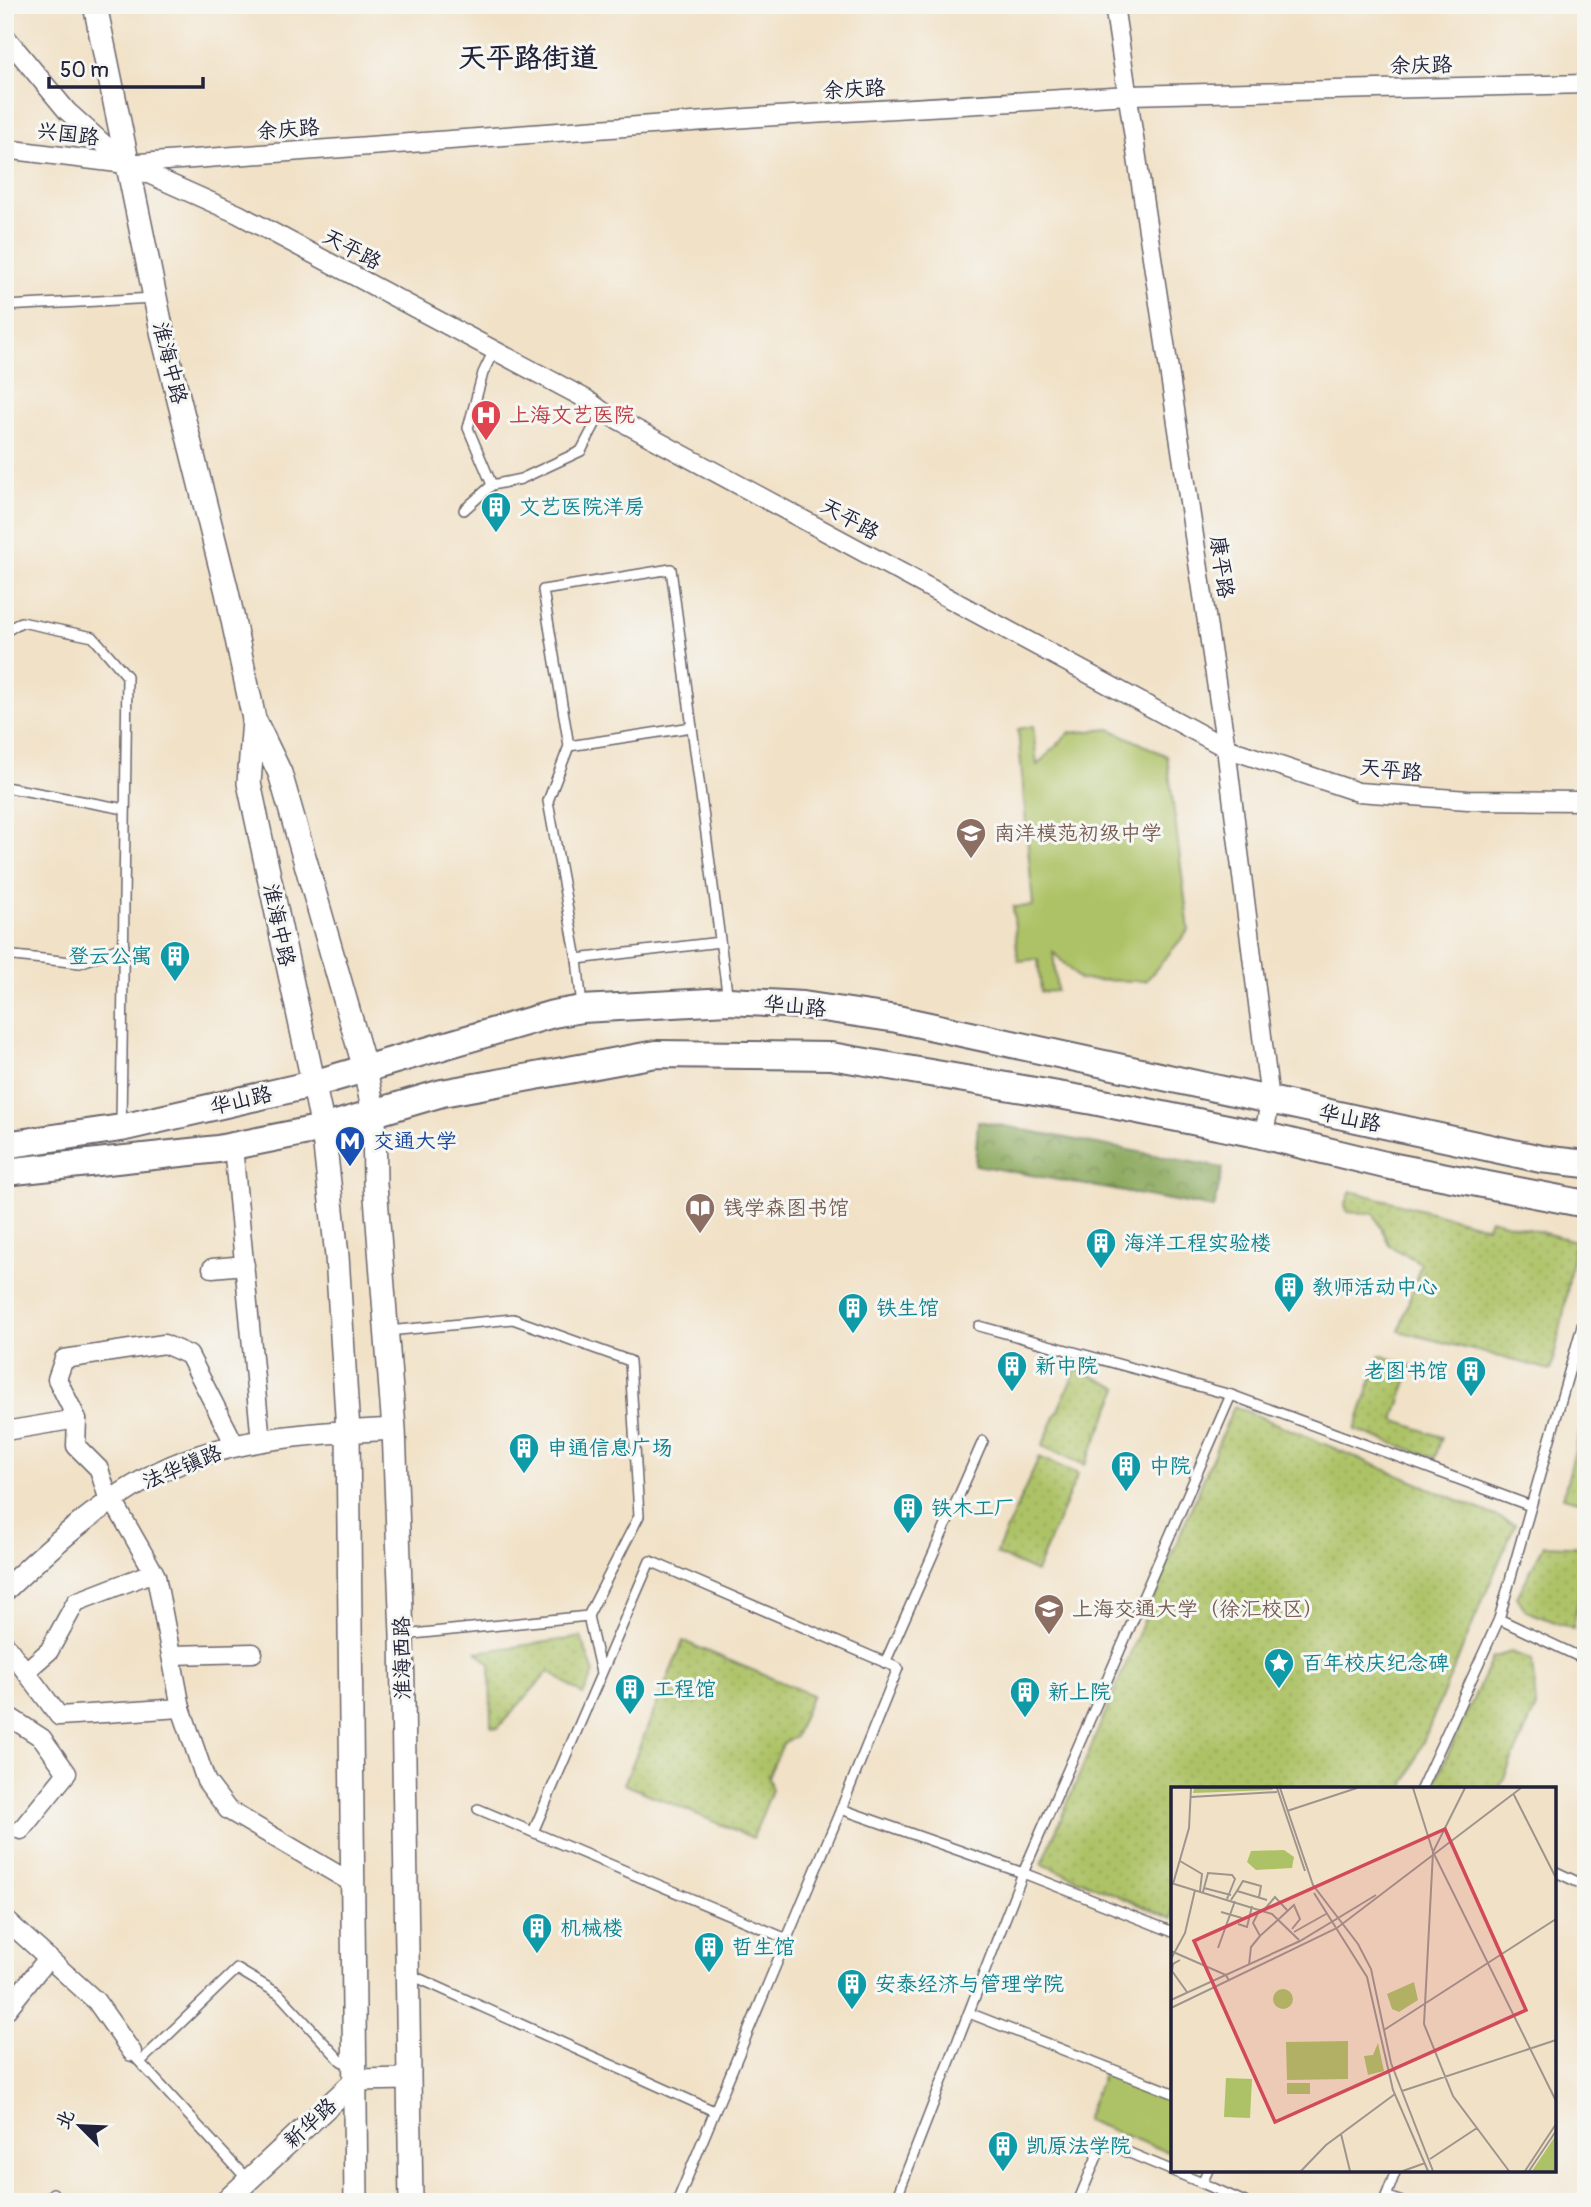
<svg xmlns="http://www.w3.org/2000/svg" width="1591" height="2207" font-family="Pangolin,'LXGW WenKai TC',sans-serif">
	<defs>
		<pattern id="green-dots" width="8" height="8" patternUnits="userSpaceOnUse" patternTransform="scale(1.75)"><rect width="8" height="8" fill="#adc266"/><path d="M2 2h.1M6 6h.1" fill="none" stroke="#95a659" stroke-width="1.8" stroke-linecap="round"/></pattern>
		<pattern id="forest-crowns" width="20" height="18" patternUnits="userSpaceOnUse" patternTransform="scale(1.75)"><rect width="20" height="18" fill="#8aa85b"/><path d="M2 6a3 3 0 1 1 6 0M12 15a3 3 0 1 1 6 0" fill="none" stroke="#70884c"/></pattern>
	</defs>
	<rect width="100%" height="100%" fill="#f6f6f2"/>
	<filter id="ink" filterUnits="userSpaceOnUse"><feTurbulence type="fractalNoise" baseFrequency=".0143" numOctaves="2"/><feDisplacementMap in="SourceGraphic" scale="14" xChannelSelector="R" yChannelSelector="G"/><feConvolveMatrix kernelMatrix="1 2 1 2 8 2 1 2 1" color-interpolation-filters="sRGB"/></filter>
	<filter id="wash" filterUnits="userSpaceOnUse"><feTurbulence type="fractalNoise" baseFrequency=".00686" numOctaves="4" result="noise"/><feDisplacementMap in="SourceGraphic" scale="28" xChannelSelector="R" yChannelSelector="G"/><feGaussianBlur stdDeviation="1.57" result="paint"/><feColorMatrix in="noise" values="0 0 0 0 0 0 0 0 0 0 0 0 0 0 0 0 0 1.4 0 .05"/><feComposite in="paint" operator="in"/></filter>
	<g filter="url(#wash)">
		<rect width="100%" height="100%" fill="#f1e1c6"/>
		<g fill="url(#green-dots)" stroke="#687250" stroke-width="2">
			<path d="M 1351,1191 L 1487,1227 L 1490,1219 L 1575,1241 L 1563,1317 L 1551,1370 L 1399,1331 L 1421,1263 L 1390,1246 L 1374,1214 L 1347,1212 L 1345,1206 Z"/>
			<path d="M 1380,1355 L 1412,1366 L 1394,1420 L 1442,1437 L 1435,1458 L 1355,1430 Z"/>
			<path d="M 1076,1369 L 1119,1388 L 1085,1465 L 1042,1446 Z"/>
			<path d="M 1234,1406 L 1515,1524 L 1403,1789 L 1173,1789 L 1173,1919 L 1042,1864 Z"/>
			<path d="M 1584,1416 L 1586,1416 L 1586,1503 L 1563,1497 Z"/>
			<path d="M 1039,1457 L 1078,1474 L 1036,1572 L 996,1554 Z"/>
			<path d="M 1544,1545 L 1586,1547 L 1573,1629 L 1526,1611 L 1517,1597 Z"/>
			<path d="M 581,1637 L 594,1673 L 583,1695 L 549,1671 L 498,1728 L 491,1727 L 490,1664 L 477,1652 Z"/>
			<path d="M 683,1641 L 812,1695 L 795,1737 L 783,1744 L 768,1777 L 772,1790 L 753,1838 L 624,1784 Z"/>
			<path d="M 1511,1652 L 1532,1660 L 1536,1707 L 1499,1789 L 1432,1789 L 1492,1658 Z"/>
		</g>
		<path fill="url(#forest-crowns)" stroke="#56654b" stroke-width="2" d="M 978,1121 L 1223,1168 L 1214,1208 L 975,1165 Z"/>
		<g fill="#adc266" stroke="#687250" stroke-width="2">
			<path d="M 1033,726 L 1037,765 L 1069,733 L 1110,729 L 1167,756 L 1189,930 L 1146,981 L 1080,980 L 1053,952 L 1057,991 L 1041,992 L 1038,959 L 1018,961 L 1013,907 L 1033,906 L 1018,729 Z"/>
			<path d="M 1104,2072 L 1173,2099 L 1173,2154 L 1085,2120 Z"/>
		</g>
	</g>
	<g filter="url(#ink)">
		<g fill="none" stroke-linecap="round" stroke-linejoin="round">
			<g stroke="#6a656c" stroke-width="12">
				<g id="service">
					<path d="M 5,306 L 154,298"/>
					<path d="M 494,350 L 483,373 L 468,428 L 492,485 L 521,479 L 581,451 L 602,411"/>
					<path d="M 464,510 L 492,485"/>
					<path d="M 5,632 L 21,622 L 93,637 L 127,676 L 121,1126"/>
					<path d="M 569,746 L 692,727"/>
					<path d="M 5,787 L 125,809"/>
					<path d="M 5,955 L 80,963 L 124,946"/>
					<path d="M 577,959 L 720,942"/>
					<path d="M 582,1007 L 577,959 L 548,801 L 569,746 L 543,590 L 671,569 L 728,1000"/>
					<path d="M 1586,1312 L 1499,1619 L 1586,1660"/>
					<path d="M 979,1326 L 1231,1395"/>
					<path d="M 388,1331 L 513,1319 L 630,1361 L 639,1516 L 588,1616 L 403,1635"/>
					<path d="M 588,1616 L 601,1673"/>
					<path d="M 885,1663 L 983,1441"/>
					<path d="M 1421,1789 L 1499,1619"/>
					<path d="M 478,1809 L 787,1939"/>
					<path d="M 533,1832 L 650,1561 L 898,1668 L 841,1809"/>
					<path d="M 1554,1871 L 1586,1886"/>
					<path d="M 1173,1932 L 1023,1873 L 1231,1395 L 1531,1506"/>
					<path d="M 409,1974 L 714,2111"/>
					<path d="M 969,2013 L 1173,2093"/>
					<path d="M 136,2058 L 247,2179"/>
					<path d="M 140,2062 L 237,1969 L 279,1994 L 341,2061 L 354,2067"/>
					<path d="M 1202,2183 L 1245,2202"/>
					<path d="M 1386,2196 L 1402,2202"/>
					<path d="M 44,2202 L 53,2193"/>
					<path d="M 677,2202 L 841,1809 L 1023,1873 L 895,2202"/>
					<path d="M 1078,2202 L 1103,2142 L 1202,2183 L 1208,2170"/>
					<path d="M 1384,2202 L 1396,2170"/>
				</g>
			</g>
			<g stroke="#6a656c" stroke-width="21">
				<g id="minor">
					<path d="M 1114,5 L 1226,748 L 1270,1100 L 1264,1136"/>
					<path d="M 5,36 L 67,111 L 126,164 L 238,214 L 586,399 L 602,411 L 1226,748 L 1358,792 L 1468,800 L 1586,801"/>
					<path d="M 5,149 L 126,164 L 760,117 L 1129,95 L 1586,84"/>
					<path d="M 233,1146 L 261,1442"/>
					<path d="M 212,1268 L 245,1265"/>
					<path d="M 5,1431 L 77,1419"/>
					<path d="M 109,1501 L 99,1469 L 76,1446 L 77,1419 L 57,1379 L 64,1359 L 164,1344 L 189,1355 L 236,1447"/>
					<path d="M 5,1644 L 59,1716 L 181,1708 L 156,1576 L 112,1499"/>
					<path d="M 171,1655 L 253,1653"/>
					<path d="M 26,1671 L 49,1651 L 76,1602 L 154,1572"/>
					<path d="M 181,1708 L 206,1781 L 228,1810 L 354,1884"/>
					<path d="M 5,1714 L 42,1738 L 67,1773 L 21,1830"/>
					<path d="M 5,1919 L 96,2001 L 132,2052"/>
					<path d="M 5,2012 L 48,1958"/>
				</g>
			</g>
			<g stroke="#6a656c" stroke-width="24">
				<g id="tertiary">
					<path d="M 5,1590 C 50,1547 94,1508 148,1478 C 222,1437 313,1433 394,1429"/>
					<path d="M 225,2202 L 356,2080 L 409,2079"/>
				</g>
			</g>
			<g stroke="#6a656c" stroke-width="26">
				<g id="secondary">
					<path d="M 95,5 L 163,336 L 227,592 L 254,719 L 280,773 L 365,1069 L 374,1114 L 375,1184 L 394,1429 L 402,1635 L 411,2202"/>
					<path d="M 254,720 L 249,783 L 323,1128 L 337,1256 L 348,1431 L 356,2202"/>
				</g>
			</g>
			<g stroke="#6a656c" stroke-width="30">
				<g id="primary">
					<path d="M 5,1145 L 121,1128 L 313,1084 L 553,1014 L 582,1009 L 728,1001 L 803,1005 L 897,1019 L 1541,1159 L 1586,1164"/>
					<path d="M 5,1172 L 218,1149 L 323,1128 L 442,1093 L 656,1054 L 831,1056 L 1093,1101 L 1257,1134 L 1385,1165 L 1586,1204"/>
				</g>
			</g>
			<use href="#service" stroke="#fff" stroke-width="9"/>
			<use href="#minor" stroke="#fff" stroke-width="18"/>
			<use href="#tertiary" stroke="#fff" stroke-width="21"/>
			<use href="#secondary" stroke="#fff" stroke-width="23"/>
			<use href="#primary" stroke="#fff" stroke-width="26"/>
		</g>
	</g>
	<defs>
		<g id="hospital-pin" transform="scale(1.575)"><path d="M0 17L-7.5 6A9.5 9.5 0 1 1 7.5 6Z" fill="#e0444e" stroke="#f6f6f2"/><path d="M-5-5h3v3.5h4V-5h3V5h-3V1.5h-4V5h-3Z" fill="#fff"/></g>
		<g id="building-pin" transform="scale(1.575)"><path d="M0 17L-7.5 6A9.5 9.5 0 1 1 7.5 6Z" fill="#0f9aa8" stroke="#f6f6f2"/><path d="M-4-6H4V6H1V3H-1V6H-4ZM-2.5-4.3h1.7v1.8h-1.7ZM.8-4.3h1.7v1.8H.8ZM-2.5-1h1.7V.8h-1.7ZM.8-1h1.7V.8H.8Z" fill="#fff"/></g>
		<g id="school-pin" transform="scale(1.575)"><path d="M0 17L-7.5 6A9.5 9.5 0 1 1 7.5 6Z" fill="#8d6e63" stroke="#f6f6f2"/><path d="M0-5L7-2L0 1L-7-2ZM-4 1L0 2.5L4 1V4Q0 6-4 4Z" fill="#fff"/></g>
		<g id="metro-pin" transform="scale(1.575)"><path d="M0 17L-7.5 6A9.5 9.5 0 1 1 7.5 6Z" fill="#1a4fb4" stroke="#f6f6f2"/><path d="M-5.5 5V-5H-3L0 0L3-5H5.5V5H3V-.5L0 4L-3-.5V5Z" fill="#fff"/></g>
		<g id="library-pin" transform="scale(1.575)"><path d="M0 17L-7.5 6A9.5 9.5 0 1 1 7.5 6Z" fill="#8d6e63" stroke="#f6f6f2"/><path d="M-6-4Q-3-5.5-.7-3.5V5Q-3 3-6 4ZM6-4Q3-5.5 .7-3.5V5Q3 3 6 4Z" fill="#fff"/></g>
		<g id="university-pin" transform="scale(1.575)"><path d="M0 17L-7.5 6A9.5 9.5 0 1 1 7.5 6Z" fill="#8d6e63" stroke="#f6f6f2"/><path d="M0-5L7-2L0 1L-7-2ZM-4 1L0 2.5L4 1V4Q0 6-4 4Z" fill="#fff"/></g>
		<g id="sight-pin" transform="scale(1.575)"><path d="M0 17L-7.5 6A9.5 9.5 0 1 1 7.5 6Z" fill="#0f9aa8" stroke="#f6f6f2"/><path d="M0-6L1.8-2.2L6-1.7L2.9 1.2L3.7 5.4L0 3.3L-3.7 5.4L-2.9 1.2L-6-1.7L-1.8-2.2Z" fill="#fff"/></g>
	</defs>
	<g fill-rule="evenodd">
		<use href="#hospital-pin" x="486" y="415"/>
		<use href="#building-pin" x="496" y="507"/>
		<use href="#school-pin" x="971" y="833"/>
		<use href="#building-pin" x="175" y="956"/>
		<use href="#metro-pin" x="350" y="1141"/>
		<use href="#library-pin" x="700" y="1208"/>
		<use href="#building-pin" x="1101" y="1243"/>
		<use href="#building-pin" x="1289" y="1287"/>
		<use href="#building-pin" x="853" y="1308"/>
		<use href="#building-pin" x="1012" y="1366"/>
		<use href="#building-pin" x="1471" y="1371"/>
		<use href="#building-pin" x="524" y="1448"/>
		<use href="#building-pin" x="1126" y="1466"/>
		<use href="#building-pin" x="908" y="1508"/>
		<use href="#university-pin" x="1049" y="1609"/>
		<use href="#sight-pin" x="1279" y="1663"/>
		<use href="#building-pin" x="630" y="1689"/>
		<use href="#building-pin" x="1025" y="1692"/>
		<use href="#building-pin" x="537" y="1928"/>
		<use href="#building-pin" x="709" y="1947"/>
		<use href="#building-pin" x="852" y="1984"/>
		<use href="#building-pin" x="1003" y="2146"/>
	</g>
	<g text-anchor="middle" stroke-width="6" stroke-linejoin="round" paint-order="stroke">
		<g font-size="21" fill="#22223b" stroke="#f6f6f2">
			<text transform="translate(1421 65) rotate(-1)" y="7">余庆路</text>
			<text transform="translate(854 89) rotate(-3)" y="7">余庆路</text>
			<text transform="translate(288 129) rotate(-4)" y="7">余庆路</text>
			<text transform="translate(68 134) rotate(7)" y="7">兴国路</text>
			<text transform="translate(352 249) rotate(28)" y="7">天平路</text>
			<text transform="translate(170 363) rotate(76)" y="7">淮海中路</text>
			<text transform="translate(850 519) rotate(29)" y="7">天平路</text>
			<text transform="translate(1222 567) rotate(82)" y="7">康平路</text>
			<text transform="translate(1391 770) rotate(6)" y="7">天平路</text>
			<text transform="translate(279 925) rotate(78)" y="7">淮海中路</text>
			<text transform="translate(795 1006) rotate(5)" y="7">华山路</text>
			<text transform="translate(241 1100) rotate(-13)" y="7">华山路</text>
			<text transform="translate(1350 1118) rotate(12)" y="7">华山路</text>
			<text transform="translate(182 1467) rotate(-22)" y="7">法华镇路</text>
			<text transform="translate(402 1658) rotate(-91)" y="7">淮海西路</text>
			<text transform="translate(310 2123) rotate(-43)" y="7">新华路</text>
		</g>
		<g font-size="21" fill="#be3a42" stroke="#f6f6f2" text-anchor="start">
			<text x="509" y="422">上海文艺医院</text>
		</g>
		<g font-size="21" fill="#0d838f" stroke="#f6f6f2" text-anchor="start">
			<text x="519" y="514">文艺医院洋房</text>
			<text x="152" y="963" text-anchor="end">登云公寓</text>
			<text x="1124" y="1250">海洋工程实验楼</text>
			<text x="1312" y="1294">教师活动中心</text>
			<text x="876" y="1315">铁生馆</text>
			<text x="1035" y="1373">新中院</text>
			<text x="1448" y="1378" text-anchor="end">老图书馆</text>
			<text x="547" y="1455">申通信息广场</text>
			<text x="1149" y="1473">中院</text>
			<text x="931" y="1515">铁木工厂</text>
			<text x="1302" y="1670">百年校庆纪念碑</text>
			<text x="653" y="1696">工程馆</text>
			<text x="1048" y="1699">新上院</text>
			<text x="560" y="1935">机械楼</text>
			<text x="732" y="1954">哲生馆</text>
			<text x="875" y="1991">安泰经济与管理学院</text>
			<text x="1026" y="2153">凯原法学院</text>
		</g>
		<g font-size="21" fill="#785e54" stroke="#f6f6f2" text-anchor="start">
			<text x="994" y="840">南洋模范初级中学</text>
			<text x="723" y="1215">钱学森图书馆</text>
			<text x="1072" y="1616">上海交通大学（徐汇校区）</text>
		</g>
		<g font-size="21" fill="#164399" stroke="#f6f6f2" text-anchor="start">
			<text x="373" y="1148">交通大学</text>
		</g>
		<g font-size="28" font-weight="bold" fill="#22223b" stroke="#f6f6f2">
			<text x="528" y="67">天平路街道</text>
		</g>
	</g>
	<g transform="translate(1171 1787)">
		<rect width="385" height="385" fill="#f1e1c6"/>
		<path d="M 23,1 L 101,1 L 102,3 L 22,6 ZM102 212a10 10 0 1 1 20 0a10 10 0 1 1-20 0ZM 177,254 L 177,292 L 116,293 L 115,255 ZM 207,256 L 213,284 L 197,288 L 193,269 L 202,268 ZM 116,296 L 139,296 L 139,307 L 116,307 ZM 385,348 L 385,384 L 361,384 Z" fill="#adc266"/>
		<path d="M 113,63 L 123,70 L 121,81 L 85,83 L 76,75 L 80,64 ZM 243,195 L 247,213 L 228,225 L 221,222 L 216,207 ZM 55,291 L 81,292 L 79,331 L 53,330 Z" fill="#adc266"/>
		<path fill="none" stroke="#9e958e" stroke-width="2" d="M 106,1 L 134,84M 109,1 L 142,98 L 187,157 L 200,182 L 220,276 L 262,384M 242,1 L 262,65 L 385,314M 294,1 L 262,65 L 253,237 L 282,309 L 338,384M 342,6 L 385,91M 20,10 L 106,5M 116,24 L 186,1M 9,74 L 31,87 L 29,104M 0,96 L 101,127 L 128,153M 2,97 L 18,41 L 20,1M 33,101 L 60,108M 66,104 L 72,94 L 90,99 L 88,110M 32,105 L 37,86 L 61,88 L 64,92 L 56,112M 143,106 L 196,190 L 222,303 L 257,384M 60,113 L 66,104 L 96,113M 89,122 L 82,136 L 89,149 L 109,131M 93,123 L 104,110 L 116,123M 50,125 L 71,131M 109,131 L 123,118 L 129,132 L 121,142M 67,137 L 76,140 L 81,119M 123,145 L 155,127M 47,161 L 64,114M 0,164 L 55,188 L 58,194M 0,172 L 14,146 L 24,103M 9,173 L 2,177 L 1,184 L 16,205M 78,178 L 80,160 L 89,149M 0,213 L 129,154 L 205,108M 0,221 L 166,141 L 350,1M 213,243 L 385,132M 231,304 L 385,253M 170,347 L 179,384M 259,372 L 306,341M 130,384 L 155,358 L 224,307M 232,384 L 254,376M 354,384 L 385,337M 358,384 L 385,344"/>
		<path fill="#d1495b" fill-opacity="0.15" stroke="#d1495b" stroke-width="3.5" d="M 274,42 L 355,223 L 104,335 L 23,154 Z"/>
		<rect width="385" height="385" fill="none" stroke="#22223b" stroke-width="3.5"/>
	</g>
	<rect width="1591" height="2207" fill="none" stroke="#f6f6f2" stroke-width="28"/>
	<g transform="translate(80 2126) rotate(294)" stroke="#f6f6f2" stroke-width="5" paint-order="stroke">
	<path d="M0-5L12 26L0 18L-12 26Z" fill="#22223b"/>
	<text y="-10" font-size="19" font-weight="bold" text-anchor="middle" fill="#22223b">北</text>
	</g>
	<path d="M49 77v10h154v-10" fill="none" stroke="#22223b" stroke-width="3.5"/>
	<text x="60" y="77" font-size="21" fill="#22223b" stroke="#f6f6f2" stroke-width="5" paint-order="stroke">50 m</text>
</svg>
